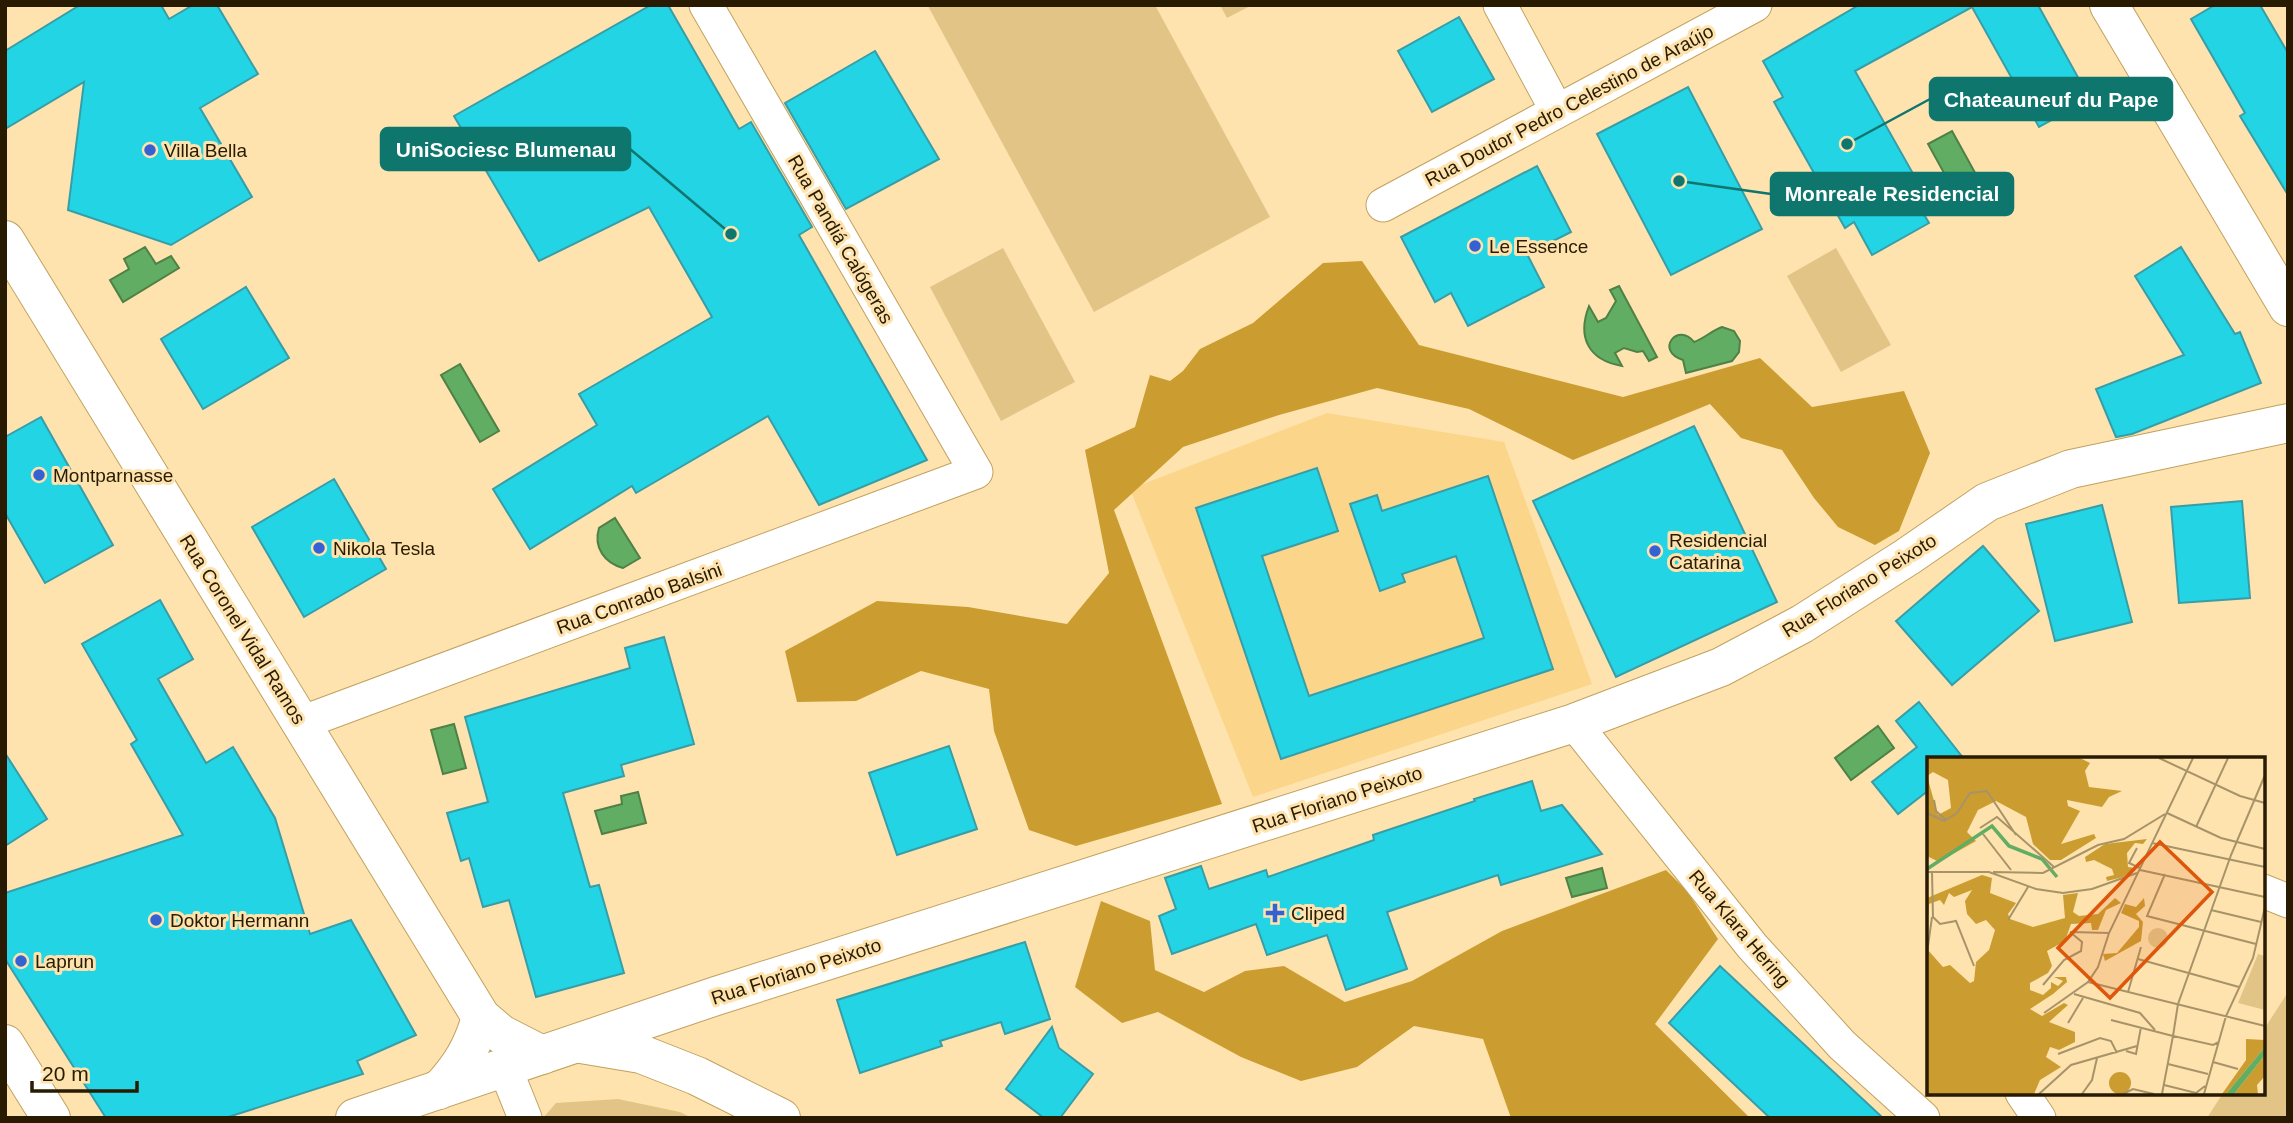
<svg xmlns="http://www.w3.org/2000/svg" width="2293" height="1123" font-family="Arial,sans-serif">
	<rect width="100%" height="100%" fill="#fee3ae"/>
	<path fill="#fbd68a" d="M 1327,413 L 1504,442 L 1592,684 L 1253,797 L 1130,489 Z"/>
	<g fill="#e2c487">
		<path d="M 930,5 L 1155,5 L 1270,217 L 1094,312 L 928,6 Z"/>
		<path d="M 1220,5 L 1252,5 L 1227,18 Z"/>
		<path d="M 1003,248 L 1075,382 L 1001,421 L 930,287 Z"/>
		<path d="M 1836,248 L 1891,345 L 1841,372 L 1787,276 Z"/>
		<path d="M 2288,992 L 2288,1118 L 2207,1118 L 2223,1093 L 2263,1093 L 2263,1031 Z"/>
		<path d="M 618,1099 L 680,1112 L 692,1118 L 543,1118 L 556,1103 Z"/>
	</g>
	<g fill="#cb9d31">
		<path d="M 1362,261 L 1419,345 L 1623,397 L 1760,358 L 1812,407 L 1904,391 L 1930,453 L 1899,531 L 1875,545 L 1838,527 L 1814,498 L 1782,450 L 1741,438 L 1710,404 L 1573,460 L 1469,409 L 1377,388 L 1279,415 L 1183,447 L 1114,510 L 1222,804 L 1076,846 L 1029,830 L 994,731 L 989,689 L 921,671 L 856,701 L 797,702 L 785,651 L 877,601 L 968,607 L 1067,624 L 1109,573 L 1085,450 L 1135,427 L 1150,375 L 1170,381 L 1183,371 L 1200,349 L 1253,323 L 1323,263 Z"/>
		<path d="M 1666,870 L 1687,891 L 1718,939 L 1655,1024 L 1750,1118 L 1511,1118 L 1483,1039 L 1414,1026 L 1357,1067 L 1301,1081 L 1241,1057 L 1158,1012 L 1122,1023 L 1075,987 L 1101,901 L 1150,921 L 1155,970 L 1204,992 L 1245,971 L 1284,966 L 1345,1002 L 1412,981 L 1502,931 Z"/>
	</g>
	<g fill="#60ad63" stroke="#4f8146" stroke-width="2">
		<path d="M 1952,131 L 1989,198 L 1965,211 L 1928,144 Z"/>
		<path d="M 145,247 L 156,264 L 171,256 L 179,268 L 123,302 L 110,280 L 129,269 L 124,259 Z"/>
		<path d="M 1619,286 L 1657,357 L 1649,361 L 1643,351 L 1637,352 L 1624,348 L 1615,353 L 1622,366 C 1588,360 1577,337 1589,306 L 1598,322 L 1606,318 L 1616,301 L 1610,290 Z"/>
		<path d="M 1722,327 L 1734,331 L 1740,341 L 1739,352 L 1732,361 L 1686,373 L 1683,360 C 1654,351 1678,321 1694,342 C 1705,338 1711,331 1722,327 Z"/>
		<path d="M 460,364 L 499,431 L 480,442 L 441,375 Z"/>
		<path d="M 615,518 L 640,558 L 623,568 C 605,563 593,548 599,528 Z"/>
		<path d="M 454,724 L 466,768 L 443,774 L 431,730 Z"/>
		<path d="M 1878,726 L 1894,748 L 1851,780 L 1835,758 Z"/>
		<path d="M 638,792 L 646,823 L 602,834 L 595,811 L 622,804 L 621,796 Z"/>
		<path d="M 1602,868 L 1607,888 L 1572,897 L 1566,878 Z"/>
	</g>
	<g fill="#23d4e4" stroke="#379ea8" stroke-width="2">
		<path d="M 80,5 L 161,5 L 169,19 L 193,5 L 217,5 L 258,74 L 200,108 L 252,197 L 171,245 L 68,210 L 84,82 L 5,129 L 5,51 Z"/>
		<path d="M 651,5 L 668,5 L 739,129 L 751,122 L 812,227 L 799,235 L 927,460 L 819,505 L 768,416 L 636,493 L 632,486 L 530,549 L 493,489 L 597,425 L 579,394 L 712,317 L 649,207 L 539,261 L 454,116 Z"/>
		<path d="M 1859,5 L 2038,5 L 2090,99 L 2039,127 L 1972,7 L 1855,71 L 1920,186 L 1910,191 L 1929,223 L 1872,255 L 1854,222 L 1845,228 L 1774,102 L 1783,97 L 1763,61 Z"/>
		<path d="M 2215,5 L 2260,5 L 2288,53 L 2288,195 L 2240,116 L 2245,113 L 2191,19 Z"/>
		<path d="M 1459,17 L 1494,79 L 1432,112 L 1398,51 Z"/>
		<path d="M 875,51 L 939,159 L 846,209 L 785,103 Z"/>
		<path d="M 1688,87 L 1762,229 L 1671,275 L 1597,134 Z"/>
		<path d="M 1537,166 L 1571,232 L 1527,254 L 1544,287 L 1468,326 L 1451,293 L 1435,302 L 1401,237 Z"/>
		<path d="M 2181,247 L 2235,334 L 2240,332 L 2261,383 L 2132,434 L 2116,437 L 2096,389 L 2184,355 L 2135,276 Z"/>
		<path d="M 246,287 L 289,358 L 203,409 L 161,339 Z"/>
		<path d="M 41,417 L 113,545 L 45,583 L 5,513 L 5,437 Z"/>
		<path d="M 1694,426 L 1777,602 L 1616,677 L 1533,501 Z"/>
		<path d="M 1317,468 L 1338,531 L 1262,556 L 1309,696 L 1484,638 L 1456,556 L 1402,574 L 1405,582 L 1380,591 L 1350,504 L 1377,495 L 1382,511 L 1488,476 L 1553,669 L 1281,759 L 1196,508 Z"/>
		<path d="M 334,479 L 386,569 L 304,617 L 252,527 Z"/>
		<path d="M 2242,501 L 2250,598 L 2179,603 L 2171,507 Z"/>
		<path d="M 2102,505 L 2132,622 L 2055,641 L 2026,524 Z"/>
		<path d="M 1983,546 L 2039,611 L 1952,685 L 1896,621 Z"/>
		<path d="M 160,600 L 193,659 L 158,679 L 206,763 L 233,747 L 275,818 L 310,934 L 351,920 L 416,1035 L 357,1061 L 363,1074 L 225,1118 L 106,1118 L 5,959 L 5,893 L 183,835 L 131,744 L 137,740 L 82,644 Z"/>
		<path d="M 664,637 L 694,744 L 621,765 L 624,776 L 563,793 L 590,887 L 599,885 L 624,973 L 536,997 L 509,900 L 483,907 L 469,858 L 461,861 L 447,813 L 488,802 L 465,717 L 630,668 L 625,648 Z"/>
		<path d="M 1919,702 L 1964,759 L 1929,759 L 1929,790 L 1898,814 L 1872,782 L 1917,747 L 1896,721 Z"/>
		<path d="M 949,746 L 977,829 L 897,855 L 869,773 Z"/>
		<path d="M 5,753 L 47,819 L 5,846 Z"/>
		<path d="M 1532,781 L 1541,811 L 1562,805 L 1602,854 L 1501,885 L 1498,875 L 1387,912 L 1407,969 L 1346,990 L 1327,935 L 1267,955 L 1256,924 L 1172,954 L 1159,916 L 1176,909 L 1165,878 L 1201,866 L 1209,889 L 1266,870 L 1268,877 L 1374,840 L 1373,835 L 1475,801 L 1474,799 Z"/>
		<path d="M 1025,942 L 1050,1019 L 1005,1034 L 1001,1022 L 940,1041 L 942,1046 L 860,1073 L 837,1000 Z"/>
		<path d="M 1720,966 L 1883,1118 L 1770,1118 L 1669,1023 Z"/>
		<path d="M 1052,1027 L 1059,1048 L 1093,1074 L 1060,1118 L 1044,1118 L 1006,1089 Z"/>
	</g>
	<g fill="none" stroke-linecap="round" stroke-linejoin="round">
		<g stroke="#c1a15f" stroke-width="35">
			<g id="minor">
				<path d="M 1500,5 L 1557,111"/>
				<path d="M 1383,205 L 1755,5"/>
				<path d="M 301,723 L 976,472 L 706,5"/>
				<path d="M 1574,723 L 1752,946 L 1842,1045 L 1923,1118"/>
				<path d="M 2263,891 L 2288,901"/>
				<path d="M 505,1068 L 525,1118"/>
				<path d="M 2022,1093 L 2039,1118"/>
			</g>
		</g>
		<g stroke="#c1a15f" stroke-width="40">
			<g id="tertiary">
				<path d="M 2109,5 L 2288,307"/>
				<path d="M 5,240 L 481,1017 L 501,1034 L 542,1055"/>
				<path d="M 5,1044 L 51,1118"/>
				<path d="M 581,1044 L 641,1054 L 697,1076 L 781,1118"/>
				<path d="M 439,1090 C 460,1068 473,1047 481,1017"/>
				<path d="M 355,1118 L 716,996 L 1574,723 L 1721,667 L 1802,624 L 1907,557 L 1987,502 L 2071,469 L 2288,423"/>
			</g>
		</g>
		<use href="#minor" stroke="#fff" stroke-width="33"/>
		<use href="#tertiary" stroke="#fff" stroke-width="38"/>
	</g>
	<g fill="#3562d2" stroke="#fee3ae" stroke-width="2.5">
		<circle cx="150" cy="150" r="7"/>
		<circle cx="1475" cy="246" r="7"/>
		<circle cx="39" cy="475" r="7"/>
		<circle cx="319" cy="548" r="7"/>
		<circle cx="1655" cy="551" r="7"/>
		<path d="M1271.5 902.5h7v7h7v7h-7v7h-7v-7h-7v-7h7z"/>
		<circle cx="156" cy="920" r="7"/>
		<circle cx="21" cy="961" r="7"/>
	</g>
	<g text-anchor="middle" stroke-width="6" stroke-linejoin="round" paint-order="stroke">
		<g font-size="19" fill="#281b01" stroke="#fee3ae">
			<text transform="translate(1569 105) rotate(-28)" y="7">Rua Doutor Pedro Celestino de Araújo</text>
			<text transform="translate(841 239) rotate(60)" y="7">Rua Pandiá Calógeras</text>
			<text transform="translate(1859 585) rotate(-32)" y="7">Rua Floriano Peixoto</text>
			<text transform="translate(639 598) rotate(-20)" y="7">Rua Conrado Balsini</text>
			<text transform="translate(243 629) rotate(58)" y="7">Rua Coronel Vidal Ramos</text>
			<text transform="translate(1337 799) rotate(-18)" y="7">Rua Floriano Peixoto</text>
			<text transform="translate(1740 928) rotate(50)" y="7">Rua Klara Hering</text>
			<text transform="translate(796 971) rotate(-18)" y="7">Rua Floriano Peixoto</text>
		</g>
		<g font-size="19" fill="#281b01" stroke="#fee3ae" text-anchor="start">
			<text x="164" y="157">Villa Bella</text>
			<text x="1489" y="253">Le Essence</text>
			<text x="53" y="482">Montparnasse</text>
			<text x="1669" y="547">Residencial<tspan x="1669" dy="22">Catarina</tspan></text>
			<text x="333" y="555">Nikola Tesla</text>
			<text x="1291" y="920">Cliped</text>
			<text x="170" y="927">Doktor Hermann</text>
			<text x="35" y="968">Laprun</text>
		</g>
	</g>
	<g transform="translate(1927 757)">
		<rect width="338" height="338" fill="#fee3ae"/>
		<path d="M221 181a10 10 0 1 1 20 0a10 10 0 1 1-20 0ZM 331,197 L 338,199 L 338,253 L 311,246 Z" fill="#e2c487"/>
		<path d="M 0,1 L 153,1 L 163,6 L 158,14 L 162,30 L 195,34 L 182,40 L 175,50 L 140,43 L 141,49 L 153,54 L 134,87 L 167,77 L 169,81 L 134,103 L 123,103 L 106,87 L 99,60 L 69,44 L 51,53 L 40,75 L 49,84 L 12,105 L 0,99 ZM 6,15 L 21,23 L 24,51 L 11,58 L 0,19 ZM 220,82 L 216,87 L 208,86 L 200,96 L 201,110 L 208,111 L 196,120 L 180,124 L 179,120 L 187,118 L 185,112 L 167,103 L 159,105 L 158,100 L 178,87 ZM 55,118 L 65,121 L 63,136 L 89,146 L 81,157 L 83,162 L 106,170 L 138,161 L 136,138 L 151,136 L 146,155 L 152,159 L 171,157 L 188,141 L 194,146 L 179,153 L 171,173 L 165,173 L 164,166 L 144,167 L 138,184 L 120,194 L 125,209 L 121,216 L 103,226 L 103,233 L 116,238 L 124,231 L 124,225 L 131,229 L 136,224 L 127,220 L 139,220 L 140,225 L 126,237 L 103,252 L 115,259 L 137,246 L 141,248 L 122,265 L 148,275 L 148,285 L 132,293 L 123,290 L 119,300 L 134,310 L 113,323 L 107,337 L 0,337 L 0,192 L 16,210 L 23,208 L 43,226 L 47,224 L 49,205 L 62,193 L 68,173 L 59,163 L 49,167 L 40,157 L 38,144 L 45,133 L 27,140 L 22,136 L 17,148 L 13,143 L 2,147 L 0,176 L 0,141 ZM 217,141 L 218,149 L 209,157 L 216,165 L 214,184 L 178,204 L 176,197 L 190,196 L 212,170 L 212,164 L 194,156 L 198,147 L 209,150 ZM 319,282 L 338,283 L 338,290 L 299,337 L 295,337 L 319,303 ZM 338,298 L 338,319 L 330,328 L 331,337 L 307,337 ZM182 326a11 11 0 1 1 22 0a11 11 0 1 1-22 0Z" fill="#cb9d31" fill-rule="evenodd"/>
		<path d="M 338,290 L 338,298 L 307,337 L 299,337 Z" fill="#60ad63"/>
		<path fill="none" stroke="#60ad63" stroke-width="3.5" d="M 0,112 L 65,69 L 82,89 L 115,102 L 130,120"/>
		<path fill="none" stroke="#a89369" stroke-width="2" d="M 232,1 L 313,39 L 338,46M 7,43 L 9,54 L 19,63M 0,56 L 17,64 L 30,56 L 43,36 L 60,34 L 89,78M 240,56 L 294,81 L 338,92M 269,70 L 301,1M 53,71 L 70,60 L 127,110M 56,77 L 84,113M 225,86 L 338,110M 210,91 L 202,106 L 213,111M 213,113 L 338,140M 0,115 L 62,115 L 109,132 L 136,136 L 165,132 L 210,116M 5,115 L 6,160 L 13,167 L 29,164 L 47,209M 66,115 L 116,116 L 171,88 L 197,82 L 238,57M 238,117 L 220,159 L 329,187M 284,153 L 334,165M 81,163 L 101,130M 143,175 L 182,176M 0,196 L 5,160M 211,202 L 312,230M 161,225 L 338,269M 116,228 L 137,203 L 154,194 L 155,185 L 143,175M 201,235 L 214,190M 147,237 L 213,256 L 228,273M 117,256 L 161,225 L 171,210 L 182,176 L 266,1M 184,263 L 246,279 L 235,337M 141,266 L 156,241M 292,285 L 286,288 L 246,279 L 251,247 L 304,98 L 338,18M 199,294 L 209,297 L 214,270M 131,297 L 173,281 L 184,284 L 190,296M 286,305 L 311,312M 241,307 L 281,317M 237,328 L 269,336 L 278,329M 112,337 L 144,308 L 210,289M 155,337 L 165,323 L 170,301M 196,337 L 206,332 L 227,337M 277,337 L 299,259 L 326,201 L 338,150"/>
		<path fill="#de560b" fill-opacity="0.15" stroke="#de560b" stroke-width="3.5" d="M 233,85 L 285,135 L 183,241 L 131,191 Z"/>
		<rect width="338" height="338" fill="none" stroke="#281b01" stroke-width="3.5"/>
	</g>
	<path fill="none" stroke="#0f766e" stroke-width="2.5" d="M1847 144L1930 99M731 234L630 149M1679 181L1771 194"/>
	<g fill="#0f766e" stroke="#fee3ae" stroke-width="2.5">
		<circle cx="1847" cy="144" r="7"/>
		<circle cx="731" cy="234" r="7"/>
		<circle cx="1679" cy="181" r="7"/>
	</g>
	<g fill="#0f766e" stroke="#0f766e" stroke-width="2.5">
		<rect x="1930" y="78" width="242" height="42" rx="7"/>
		<rect x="381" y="128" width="249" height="42" rx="7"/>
		<rect x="1771" y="173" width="242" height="42" rx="7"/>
	</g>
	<g font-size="21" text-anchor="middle" font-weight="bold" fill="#fff">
		<text x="2051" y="107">Chateauneuf du Pape</text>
		<text x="506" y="157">UniSociesc Blumenau</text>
		<text x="1892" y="201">Monreale Residencial</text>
	</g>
	<rect width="2293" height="1123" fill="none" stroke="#281b01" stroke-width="14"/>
	<path d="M32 1081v10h105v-10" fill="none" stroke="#281b01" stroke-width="3.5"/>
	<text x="42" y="1081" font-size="21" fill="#281b01" stroke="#fee3ae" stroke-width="5" paint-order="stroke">20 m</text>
</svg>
